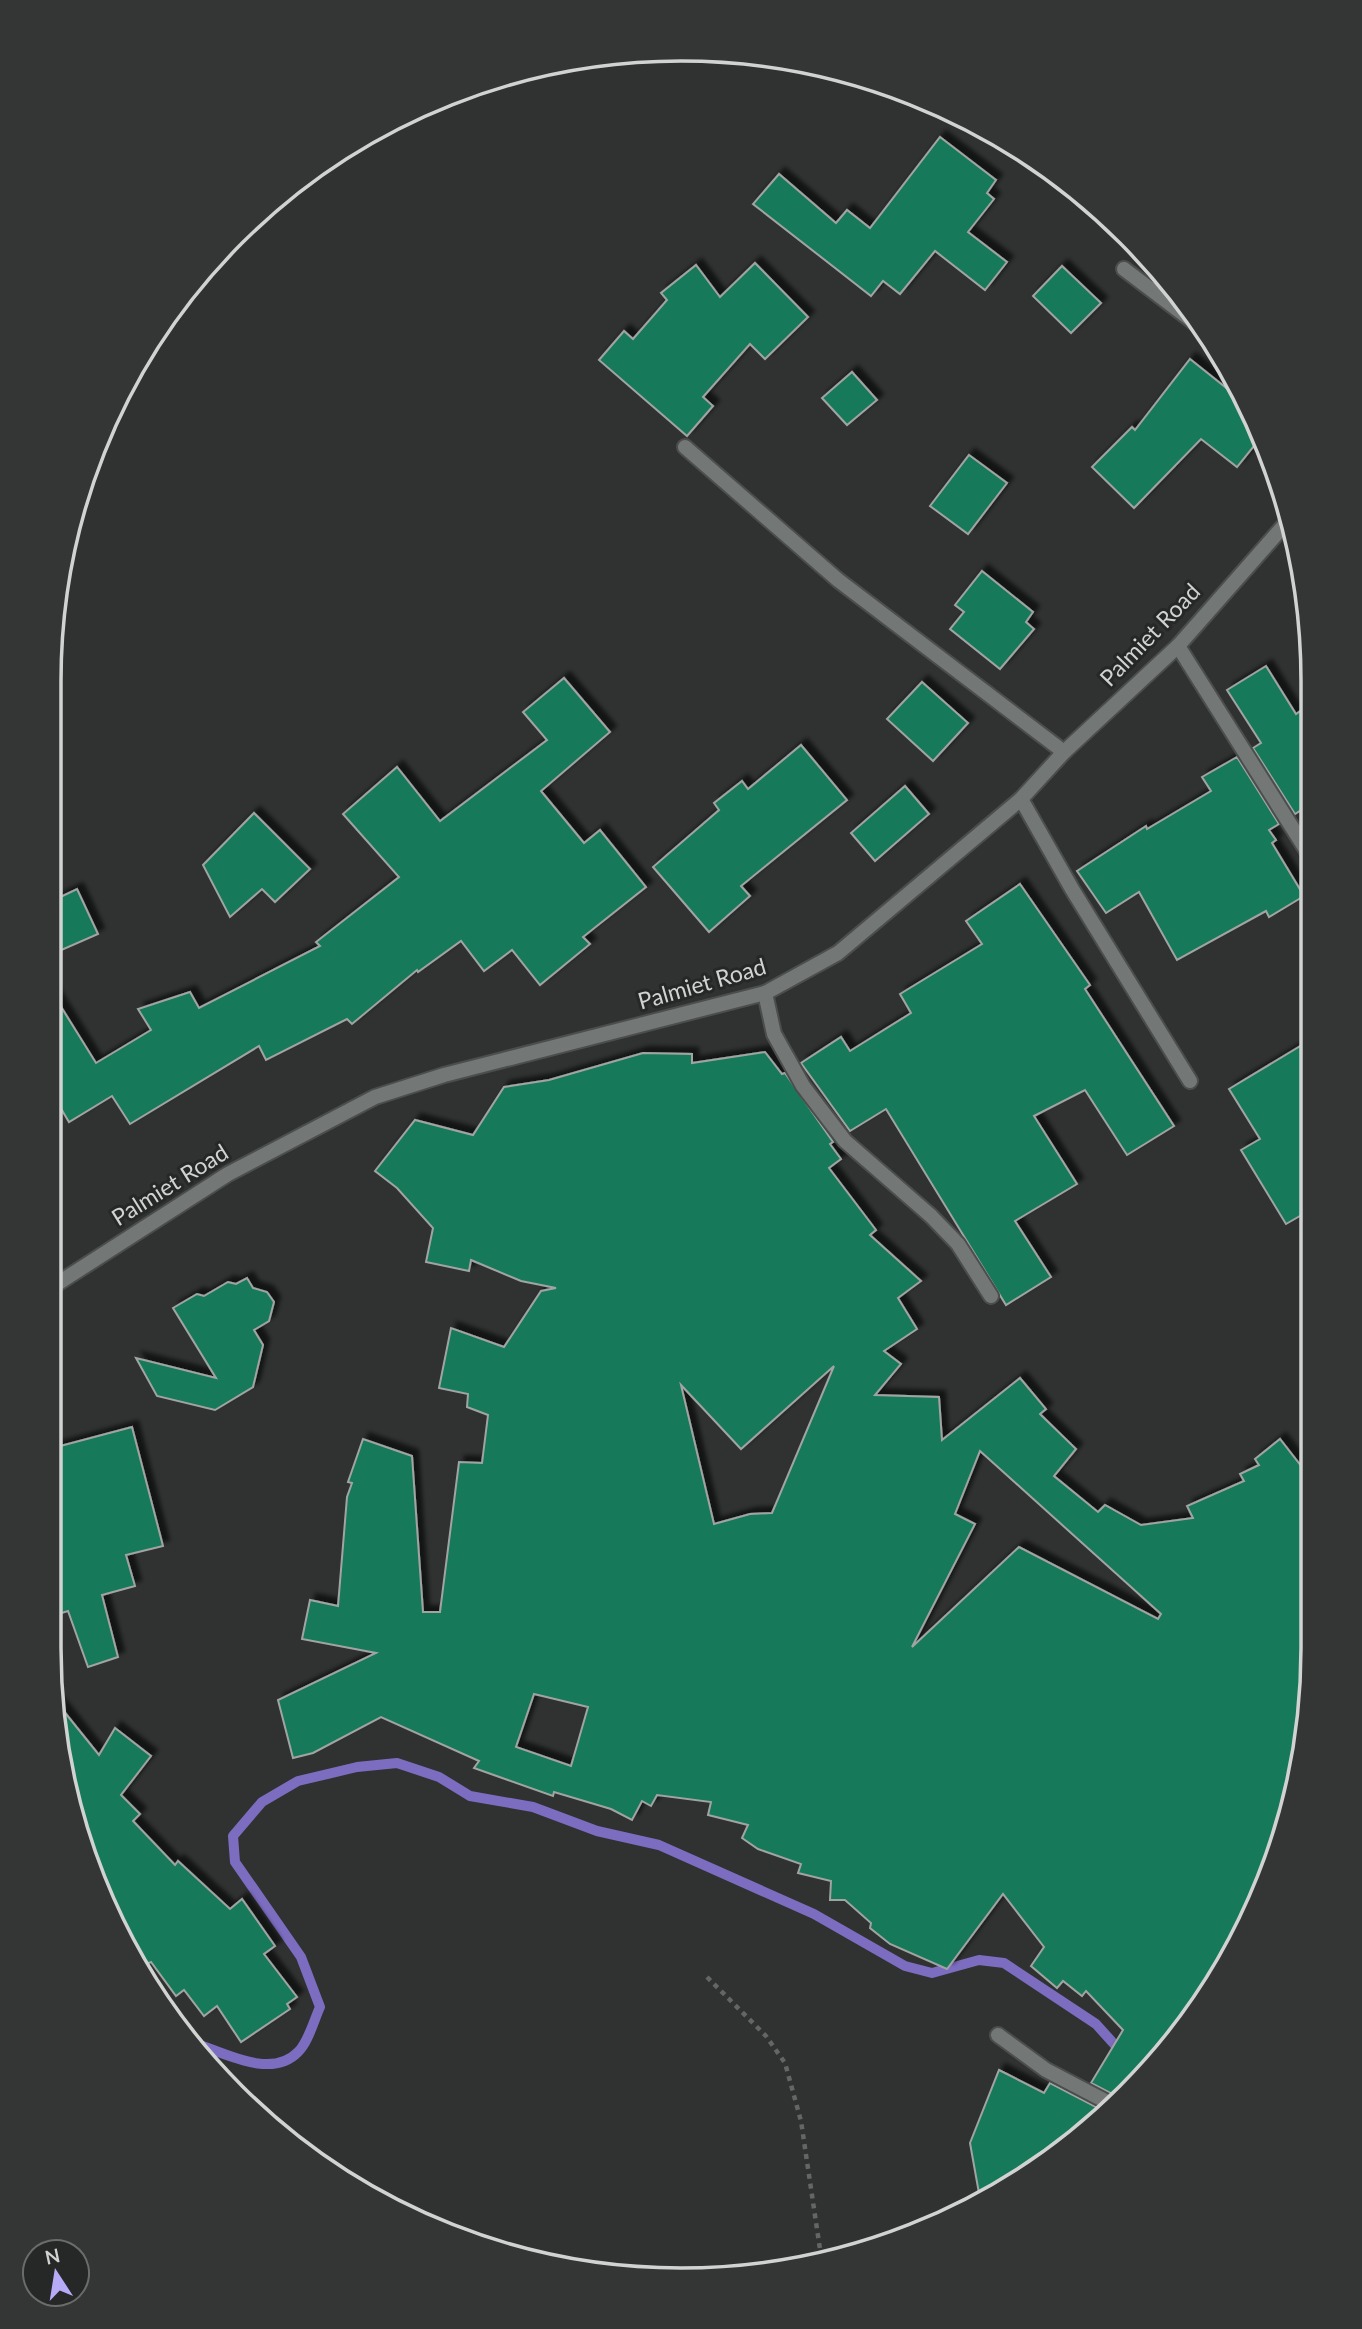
<svg xmlns="http://www.w3.org/2000/svg" width="1362" height="2329" font-family="Lato,sans-serif">
	<defs>
		<filter id="shadow"><feDropShadow dx="6" dy="-6" stdDeviation="2" flood-color="#0009"/></filter>
	</defs>
	<rect width="100%" height="100%" fill="#2f3231"/>
	<g fill="none" stroke-linecap="round" stroke-linejoin="round">
		<path stroke="#7d6dc1" stroke-width="10" d="M 188,2041 C 220,2050 270,2081 298,2052 C 308,2043 314,2020 320,2007 L 301,1957 L 235,1862 L 233,1836 L 262,1802 L 298,1781 L 357,1767 L 397,1763 L 439,1777 L 470,1796 L 533,1807 L 597,1831 L 659,1845 L 814,1914 L 905,1966 L 932,1973 L 979,1960 L 1004,1963 L 1096,2024 L 1123,2054"/>
	</g>
	<g fill="#15795a" stroke="#a1a4a3" stroke-width="2" fill-rule="evenodd" filter="url(#shadow)">
		<path d="M 940,137 L 996,180 L 987,193 L 994,199 L 968,232 L 1007,262 L 985,290 L 935,251 L 900,294 L 883,281 L 871,296 L 753,204 L 779,174 L 836,223 L 847,210 L 870,228 Z"/>
		<path d="M 755,263 L 808,317 L 765,359 L 750,344 L 703,397 L 713,406 L 687,436 L 599,360 L 624,331 L 633,339 L 667,300 L 661,293 L 696,265 L 720,297 Z"/>
		<path d="M 1062,266 L 1101,303 L 1071,333 L 1033,296 Z"/>
		<path d="M 1190,359 L 1245,403 L 1261,437 L 1237,467 L 1201,439 L 1134,508 L 1092,467 L 1132,427 L 1135,430 Z"/>
		<path d="M 852,372 L 877,400 L 847,425 L 822,398 Z"/>
		<path d="M 969,455 L 1007,483 L 968,534 L 930,506 Z"/>
		<path d="M 982,571 L 1033,612 L 1026,622 L 1034,629 L 1000,669 L 950,629 L 964,612 L 955,605 Z"/>
		<path d="M 1266,666 L 1296,714 L 1312,703 L 1312,803 L 1295,814 L 1253,748 L 1261,743 L 1227,690 Z"/>
		<path d="M 564,678 L 610,732 L 541,791 L 584,843 L 600,830 L 646,887 L 583,937 L 590,944 L 540,985 L 512,950 L 484,971 L 461,941 L 418,972 L 417,970 L 352,1024 L 347,1019 L 266,1060 L 259,1046 L 130,1124 L 112,1096 L 69,1122 L 50,1090 L 50,989 L 96,1063 L 151,1030 L 138,1009 L 190,992 L 199,1008 L 320,946 L 316,942 L 399,877 L 343,814 L 397,767 L 440,821 L 547,740 L 523,712 Z"/>
		<path d="M 922,682 L 968,723 L 933,761 L 887,719 Z"/>
		<path d="M 801,745 L 847,800 L 741,886 L 750,896 L 709,932 L 653,867 L 719,810 L 714,803 L 742,781 L 748,789 Z"/>
		<path d="M 1237,757 L 1279,824 L 1269,830 L 1276,840 L 1272,843 L 1304,896 L 1269,917 L 1266,911 L 1177,960 L 1139,892 L 1106,913 L 1077,871 L 1146,826 L 1147,829 L 1211,791 L 1202,777 Z"/>
		<path d="M 905,786 L 929,814 L 875,861 L 851,833 Z"/>
		<path d="M 254,813 L 310,869 L 275,902 L 262,889 L 230,917 L 203,865 Z"/>
		<path d="M 1020,884 L 1090,985 L 1085,989 L 1174,1126 L 1127,1155 L 1085,1090 L 1034,1116 L 1077,1184 L 1015,1221 L 1051,1277 L 1006,1305 L 886,1109 L 850,1131 L 801,1063 L 841,1037 L 850,1051 L 911,1013 L 900,994 L 982,944 L 966,921 Z"/>
		<path d="M 77,889 L 98,934 L 50,955 L 50,902 Z"/>
		<path d="M 1312,1039 L 1312,1209 L 1286,1224 L 1241,1150 L 1260,1139 L 1229,1089 Z"/>
		<path d="M 765,1052 L 782,1074 L 785,1073 L 833,1142 L 830,1144 L 841,1159 L 829,1168 L 876,1230 L 870,1235 L 921,1281 L 898,1298 L 917,1329 L 884,1351 L 901,1364 L 875,1395 L 939,1397 L 942,1440 L 1020,1378 L 1046,1409 L 1040,1414 L 1076,1449 L 1054,1476 L 1098,1512 L 1105,1505 L 1141,1525 L 1193,1518 L 1187,1506 L 1244,1481 L 1240,1474 L 1259,1465 L 1255,1459 L 1280,1439 L 1312,1480 L 1312,1690 L 1279,1852 L 1207,1999 L 1116,2096 L 1091,2083 L 1123,2030 L 1086,1991 L 1082,1996 L 1063,1981 L 1057,1988 L 1031,1966 L 1044,1947 L 1003,1894 L 947,1969 L 890,1944 L 870,1928 L 871,1923 L 845,1900 L 830,1900 L 831,1881 L 798,1873 L 801,1864 L 758,1849 L 742,1838 L 748,1825 L 708,1815 L 711,1802 L 657,1795 L 651,1806 L 642,1801 L 632,1820 L 611,1809 L 554,1792 L 553,1796 L 474,1768 L 479,1761 L 381,1717 L 313,1753 L 293,1758 L 278,1700 L 376,1653 L 302,1639 L 310,1600 L 338,1606 L 347,1497 L 352,1483 L 348,1482 L 363,1439 L 412,1456 L 423,1612 L 440,1612 L 459,1462 L 482,1463 L 488,1415 L 467,1407 L 468,1394 L 439,1388 L 451,1328 L 504,1347 L 541,1291 L 556,1288 L 521,1281 L 471,1260 L 469,1271 L 426,1262 L 433,1228 L 397,1188 L 375,1171 L 415,1120 L 473,1135 L 504,1087 L 549,1080 L 643,1053 L 692,1054 L 692,1063 ZM 834,1366 L 772,1513 L 750,1514 L 714,1524 L 681,1385 L 741,1449 ZM 980,1451 L 1161,1614 L 1158,1619 L 1019,1547 L 912,1647 L 975,1524 L 955,1514 ZM 534,1694 L 588,1707 L 571,1766 L 516,1747 Z"/>
		<path d="M 247,1278 L 253,1288 L 267,1292 L 274,1302 L 269,1321 L 254,1330 L 263,1345 L 253,1387 L 215,1410 L 157,1396 L 136,1358 L 216,1378 L 173,1308 L 197,1294 L 204,1296 L 228,1282 L 236,1284 Z"/>
		<path d="M 132,1427 L 163,1546 L 126,1555 L 135,1586 L 102,1595 L 118,1657 L 88,1667 L 68,1611 L 49,1617 L 49,1449 Z"/>
		<path d="M 58,1704 L 99,1755 L 115,1728 L 151,1756 L 121,1795 L 140,1814 L 133,1821 L 175,1865 L 178,1861 L 230,1909 L 242,1899 L 275,1946 L 264,1954 L 297,1997 L 287,2004 L 290,2009 L 241,2042 L 217,2006 L 204,2016 L 184,1990 L 176,1996 L 151,1962 L 144,1965 L 82,1851 Z"/>
		<path d="M 999,2070 L 1044,2093 L 1050,2083 L 1102,2110 L 1066,2149 L 980,2199 L 970,2143 Z"/>
	</g>
	<g fill="none" stroke-linecap="round" stroke-linejoin="round">
		<g stroke="#4b4e4d" stroke-width="18">
			<g id="lane">
				<path d="M 1124,269 L 1199,326"/>
				<path d="M 685,447 L 838,580 L 1064,752"/>
				<path d="M 1178,646 L 1312,859"/>
				<path d="M 1021,799 L 1072,889 L 1190,1081"/>
				<path d="M 765,993 L 774,1034 L 803,1086 L 845,1141 L 931,1216 L 958,1244 L 991,1296"/>
			</g>
		</g>
		<g stroke="#4b4e4d" stroke-width="18">
			<g id="street">
				<path d="M 49,1289 L 228,1174 L 375,1097 L 444,1075 L 765,993 L 838,953 L 1021,799 L 1064,752 L 1178,646 L 1288,521"/>
				<path d="M 998,2035 L 1046,2070 L 1109,2103"/>
			</g>
		</g>
		<path stroke="#636665" stroke-width="4.5" stroke-dasharray="5 5" stroke-linecap="butt" d="M 707,1977 L 766,2036 L 785,2063 L 801,2121 L 821,2256"/>
		<use href="#lane" stroke="#737775" stroke-width="14"/>
		<use href="#street" stroke="#737775" stroke-width="14"/>
	</g>
	<g text-anchor="middle" stroke-width="6" stroke-linejoin="round" paint-order="stroke">
		<g font-size="23" fill="#d1d3d2" stroke="#252827">
			<text transform="translate(1150 635) rotate(-46)" y="8">Palmiet Road</text>
			<text transform="translate(702 984) rotate(-16)" y="8">Palmiet Road</text>
			<text transform="translate(170 1185) rotate(-32)" y="8">Palmiet Road</text>
		</g>
	</g>
	<path d="M0 0H1362V2329H0ZM681 61H681A620 620 0 0 1 1301 681V1648A620 620 0 0 1 681 2268H681A620 620 0 0 1 61 1648V681A620 620 0 0 1 681 61Z" fill="#333635" fill-rule="evenodd"/>
	<path fill="none" stroke="#d1d3d2" stroke-width="3.5" d="M681 61H681A620 620 0 0 1 1301 681V1648A620 620 0 0 1 681 2268H681A620 620 0 0 1 61 1648V681A620 620 0 0 1 681 61Z"/>
	<g transform="translate(56 2273) rotate(348)"><circle r="33" fill="#252827" stroke="#6a6c6b" stroke-width="2"/>
	<path d="M0-5L12 26L0 18L-12 26Z" fill="#b7abf8"/>
	<text y="-10" font-size="19" font-weight="bold" text-anchor="middle" fill="#d1d3d2">N</text>
	</g>
</svg>
